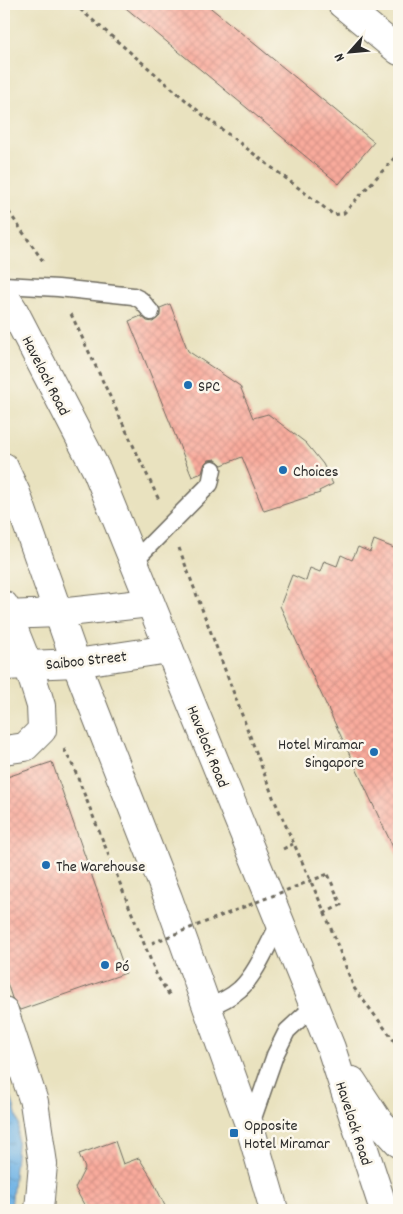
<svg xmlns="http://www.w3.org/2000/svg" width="403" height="1214" font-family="Dekko,sans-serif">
	<defs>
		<pattern id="water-ripples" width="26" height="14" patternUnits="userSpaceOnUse" patternTransform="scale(1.25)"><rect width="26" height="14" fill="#70b3e5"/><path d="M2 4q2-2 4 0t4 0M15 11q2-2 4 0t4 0" fill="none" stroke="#5c92ba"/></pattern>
		<pattern id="building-cross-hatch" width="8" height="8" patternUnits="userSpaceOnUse" patternTransform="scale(1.25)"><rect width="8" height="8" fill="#f9ab9c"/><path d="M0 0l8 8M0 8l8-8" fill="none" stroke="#d69387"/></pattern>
	</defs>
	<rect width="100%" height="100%" fill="#fbf7ec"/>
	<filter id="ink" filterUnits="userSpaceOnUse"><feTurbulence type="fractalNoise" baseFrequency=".02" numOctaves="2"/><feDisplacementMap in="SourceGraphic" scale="10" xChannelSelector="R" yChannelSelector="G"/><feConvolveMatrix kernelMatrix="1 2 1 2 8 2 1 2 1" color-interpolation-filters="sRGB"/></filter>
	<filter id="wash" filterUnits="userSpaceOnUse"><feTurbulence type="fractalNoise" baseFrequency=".0096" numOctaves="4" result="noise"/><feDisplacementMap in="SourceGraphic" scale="20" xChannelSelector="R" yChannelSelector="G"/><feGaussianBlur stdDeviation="1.12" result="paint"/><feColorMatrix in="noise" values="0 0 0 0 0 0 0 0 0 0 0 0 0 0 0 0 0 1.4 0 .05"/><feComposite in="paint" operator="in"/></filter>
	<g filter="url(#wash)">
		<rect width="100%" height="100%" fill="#e9e2bf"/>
		<path fill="url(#water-ripples)" stroke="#4e6f88" d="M 4,1071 L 19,1124 L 11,1210 L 4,1210 Z"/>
		<g id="blocks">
			<g fill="url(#building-cross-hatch)">
				<path d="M 121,4 L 206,4 L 374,142 L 339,184 Z"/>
				<path d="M 170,304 L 188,351 L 240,386 L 253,418 L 268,414 L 306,443 L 323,464 L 333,484 L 319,491 L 320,493 L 264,511 L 242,457 L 222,465 L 215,459 L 209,460 L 205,463 L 202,473 L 192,477 L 129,321 L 141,316 L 147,321 L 153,322 L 160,316 L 160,308 Z"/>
				<path d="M 374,540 L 399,550 L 399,860 L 280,606 L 292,575 L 306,581 L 310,568 L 320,572 L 324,561 L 337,566 L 341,555 L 352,560 L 358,547 L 370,552 Z"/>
				<path d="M 52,762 L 126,973 L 20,1010 L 12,998 L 4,974 L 4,778 Z"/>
				<path d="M 115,1141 L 123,1164 L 139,1158 L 151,1177 L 167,1210 L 87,1210 L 75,1188 L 85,1168 L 79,1154 Z"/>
			</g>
		</g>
	</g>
	<g filter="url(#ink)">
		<use href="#blocks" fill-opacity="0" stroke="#6e6b5f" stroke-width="1"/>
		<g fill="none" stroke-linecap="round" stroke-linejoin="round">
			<g stroke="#6e6b5f" stroke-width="19">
				<g id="lane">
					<path d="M 4,285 L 58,288 L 133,296 L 141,300 L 151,312"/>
					<path d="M 133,562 L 210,484 L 213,469"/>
					<path d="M 206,1008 C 219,1003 230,998 240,989 C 257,973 269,942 280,922"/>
					<path d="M 250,1127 L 275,1055 L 287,1031 L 314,1006"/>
				</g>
			</g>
			<g stroke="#6e6b5f" stroke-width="30">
				<g id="street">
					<path d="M 342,4 L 399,51"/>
					<path d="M 4,605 L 28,665 L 37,693 L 41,706 L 42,730 L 25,747 L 4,750"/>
					<path d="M 4,1011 L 34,1102 L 43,1164 L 39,1210"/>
				</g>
			</g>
			<g stroke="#6e6b5f" stroke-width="30">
				<g id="secondary">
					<path d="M 4,615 L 59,613 L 150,603"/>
					<path d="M 4,666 L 76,663 L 169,649"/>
				</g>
			</g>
			<g stroke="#6e6b5f" stroke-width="30">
				<g id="primary">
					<path d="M 4,295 L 13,309 L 97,471 L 314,1006 L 331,1048 L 384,1210"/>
					<path d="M 4,467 L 16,493 L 76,663 L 168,898 L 250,1127 L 274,1210"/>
					<path d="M 352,1081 L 377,1119 L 399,1143"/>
				</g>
			</g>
			<g stroke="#6e6b5f" stroke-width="3" stroke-dasharray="4 4" stroke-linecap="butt">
				<path d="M 74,4 L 203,115 L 334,215 L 344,213 L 399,153"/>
				<path d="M 4,205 L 45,264"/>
				<path d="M 71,314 L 159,500"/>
				<path d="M 179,548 L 273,797 L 325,913 L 341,905 L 328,874"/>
				<path d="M 64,749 L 73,766 L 157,976 L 170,996"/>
				<path d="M 283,849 L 293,844"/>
				<path d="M 325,913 L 354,988 L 399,1047"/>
			</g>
			<use href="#lane" stroke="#fff" stroke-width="16"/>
			<use href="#street" stroke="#fff" stroke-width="28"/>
			<use href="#secondary" stroke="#fff" stroke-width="28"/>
			<use href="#primary" stroke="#fff" stroke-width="28"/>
			<path stroke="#6e6b5f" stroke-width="3" stroke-dasharray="4 4" stroke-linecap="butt" d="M 152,943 L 328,874"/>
		</g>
	</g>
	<g fill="#1f6fb2" stroke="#fbf7ec" stroke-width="2">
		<circle cx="188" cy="385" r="5"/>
		<circle cx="283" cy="470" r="5"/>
		<circle cx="374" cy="752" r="5"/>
		<circle cx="46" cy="865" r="5"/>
		<circle cx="105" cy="965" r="5"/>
		<rect x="229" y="1128" width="10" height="10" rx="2.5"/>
	</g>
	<g text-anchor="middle" stroke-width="5" stroke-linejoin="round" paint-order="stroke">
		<g font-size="16" fill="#2b2b2b" stroke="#fbf7ec">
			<text transform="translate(47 375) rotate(63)" y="6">Havelock Road</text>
			<text transform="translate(86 659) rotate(-6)" y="6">Saiboo Street</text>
			<text transform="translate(209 746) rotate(68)" y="6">Havelock Road</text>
			<text transform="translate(355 1123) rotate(72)" y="6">Havelock Road</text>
		</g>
		<g font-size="16" fill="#2b2b2b" stroke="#fbf7ec" text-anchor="start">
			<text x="198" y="391">SPC</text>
			<text x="293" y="476">Choices</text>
			<text x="364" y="749" text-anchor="end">Hotel Miramar<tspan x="364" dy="18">Singapore</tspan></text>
			<text x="56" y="871">The Warehouse</text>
			<text x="115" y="971">Pó</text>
			<text x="244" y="1130">Opposite<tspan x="244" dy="18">Hotel Miramar</tspan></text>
		</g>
	</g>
	<rect width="403" height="1214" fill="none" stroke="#fbf7ec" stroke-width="20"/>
	<g transform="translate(350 52) rotate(243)" stroke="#fbf7ec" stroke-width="4" paint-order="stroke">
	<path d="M0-4L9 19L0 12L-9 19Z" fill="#2b2b2b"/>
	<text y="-8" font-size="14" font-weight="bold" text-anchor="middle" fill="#2b2b2b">N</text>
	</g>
</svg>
